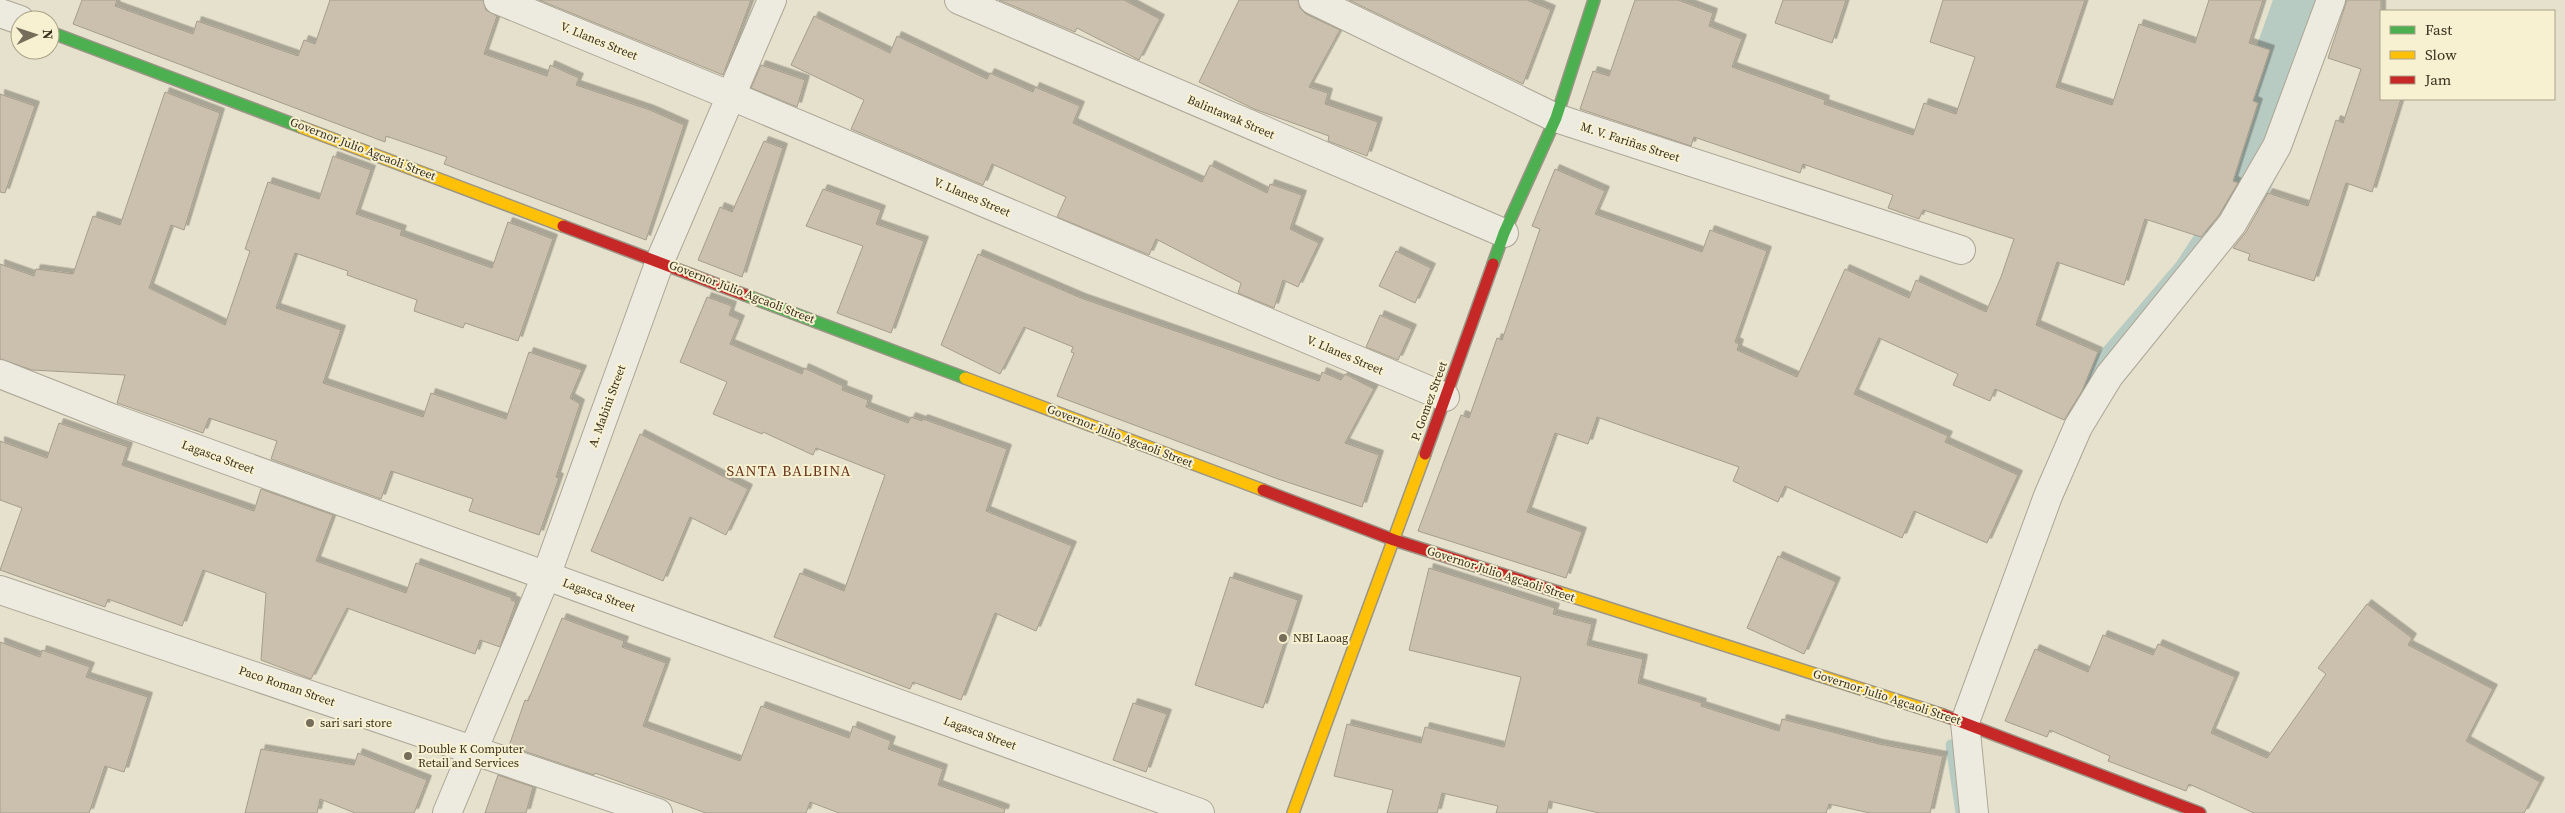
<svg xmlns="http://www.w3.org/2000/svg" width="2565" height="813" font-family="'Source Serif 4',serif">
	<defs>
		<filter id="shadow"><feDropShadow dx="4.5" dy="-4.5" stdDeviation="0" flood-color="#0004"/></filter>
	</defs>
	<rect width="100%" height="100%" fill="#e6e1cc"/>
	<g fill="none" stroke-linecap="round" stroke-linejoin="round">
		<g stroke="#b8cbc2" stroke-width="11">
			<path d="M 2228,194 L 2238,179"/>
			<path d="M 2081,398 L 2099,361 L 2181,265 L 2208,224"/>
			<path d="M 1951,745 L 1961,813"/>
		</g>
		<path stroke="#b8cbc2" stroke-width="68" d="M 2238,179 L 2275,96 L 2309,0"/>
	</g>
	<g fill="#cac0ad" stroke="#a69d8b" filter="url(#shadow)">
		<path d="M 82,0 L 117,0 L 115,6 L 193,34 L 197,21 L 298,56 L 304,40 L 315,44 L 330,0 L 483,0 L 486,10 L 497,16 L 484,54 L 547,76 L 550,65 L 579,78 L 576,85 L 650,110 L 684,125 L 646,240 L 444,164 L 447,157 L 386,136 L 385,142 L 73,24 Z"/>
		<path d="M 539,0 L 751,0 L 723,75 Z"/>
		<path d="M 999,0 L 1124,0 L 1160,19 L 1139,60 L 1077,28 L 1075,32 Z"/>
		<path d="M 1239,0 L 1298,0 L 1300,8 L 1306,14 L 1340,30 L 1309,87 L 1328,93 L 1325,104 L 1378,122 L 1367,156 L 1328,141 L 1329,136 L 1254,109 L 1199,82 Z"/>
		<path d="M 1349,0 L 1527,0 L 1551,10 L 1523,84 Z"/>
		<path d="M 1635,0 L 1678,0 L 1713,13 L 1709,26 L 1742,39 L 1732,67 L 1825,100 L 1824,104 L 1913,135 L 1924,103 L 1956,114 L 1975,57 L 1930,42 L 1943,0 L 2085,0 L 2056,87 L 2112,105 L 2139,24 L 2195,43 L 2209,0 L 2263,0 L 2249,43 L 2270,50 L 2253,101 L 2258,103 L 2233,181 L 2238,183 L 2219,215 L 2201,237 L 2145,219 L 2124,285 L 2057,262 L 2036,325 L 2098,352 L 2082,391 L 2064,420 L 1995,389 L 1990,401 L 1953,385 L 1958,374 L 1879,338 L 1854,394 L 1948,436 L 1945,442 L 2018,475 L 1987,543 L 1914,511 L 1902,538 L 1785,486 L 1778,502 L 1733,481 L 1739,467 L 1597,417 L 1588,444 L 1555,433 L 1527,512 L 1582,532 L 1566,578 L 1418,531 L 1461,415 L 1469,418 L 1497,338 L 1502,340 L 1540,229 L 1532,226 L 1555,169 L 1605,191 L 1595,214 L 1702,252 L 1710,230 L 1767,251 L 1735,342 L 1739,344 L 1737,350 L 1797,377 L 1845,269 L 1909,298 L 1916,280 L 1986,312 L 2001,277 L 2014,239 L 1923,210 L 1919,219 L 1888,208 L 1893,195 L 1803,164 L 1800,173 L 1694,137 L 1691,146 L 1580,109 L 1593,71 L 1609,76 Z"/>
		<path d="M 1783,0 L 1846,0 L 1832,43 L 1775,23 Z"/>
		<path d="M 2347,0 L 2381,0 L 2381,99 L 2401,99 L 2372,192 L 2346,183 L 2314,281 L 2248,260 L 2250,254 L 2233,248 L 2246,232 L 2268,193 L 2308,206 L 2336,120 L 2343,123 L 2361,69 L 2328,58 Z"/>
		<path d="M 814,16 L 890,53 L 897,36 L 987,79 L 990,73 L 1033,92 L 1035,87 L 1080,106 L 1073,123 L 1202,182 L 1210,165 L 1267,193 L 1270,184 L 1302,195 L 1290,229 L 1319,243 L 1298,287 L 1283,280 L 1274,308 L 1238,293 L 1241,283 L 1156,239 L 1149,255 L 1057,217 L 1066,197 L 992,164 L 983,185 L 851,129 L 864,100 L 791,65 Z"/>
		<path d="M 761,65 L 805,80 L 797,107 L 751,88 Z"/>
		<path d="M 165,92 L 220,113 L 184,230 L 171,225 L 149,288 L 225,325 L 250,251 L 245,249 L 268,182 L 319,199 L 333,156 L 371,170 L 356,214 L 402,230 L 400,235 L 492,268 L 508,222 L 553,239 L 518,341 L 465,323 L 463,328 L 414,311 L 417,300 L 347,275 L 348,271 L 295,253 L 276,308 L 341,330 L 323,383 L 423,417 L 431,393 L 506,419 L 529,352 L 582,370 L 570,398 L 580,404 L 556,477 L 559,478 L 539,535 L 469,511 L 473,499 L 391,471 L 381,499 L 271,459 L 277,441 L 209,418 L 203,433 L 117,403 L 125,375 L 32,370 L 0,359 L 0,264 L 34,276 L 36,269 L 73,274 L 93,216 L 120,225 Z"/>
		<path d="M 0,94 L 35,106 L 5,193 L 0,192 Z"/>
		<path d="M 764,141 L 783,148 L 742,277 L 698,260 L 720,207 L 732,212 Z"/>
		<path d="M 823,189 L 881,210 L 876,224 L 924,241 L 891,333 L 837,313 L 863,246 L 806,226 Z"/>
		<path d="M 1396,251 L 1431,268 L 1415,303 L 1379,286 Z"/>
		<path d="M 978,254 L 1081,298 L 1319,381 L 1322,372 L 1341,380 L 1345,374 L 1374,389 L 1345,443 L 1379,455 L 1362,507 L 1278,479 L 1057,396 L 1074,353 L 1071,352 L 1073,347 L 1024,327 L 1000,374 L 941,345 Z"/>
		<path d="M 707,297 L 732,306 L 729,315 L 740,320 L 730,344 L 802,374 L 804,368 L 843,386 L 842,390 L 868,400 L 866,407 L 908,423 L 911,417 L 922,421 L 923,419 L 1007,449 L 986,511 L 1072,546 L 1036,631 L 995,613 L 961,700 L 913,682 L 910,689 L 774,637 L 800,573 L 844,591 L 885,475 L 816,448 L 813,455 L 763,432 L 762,434 L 713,414 L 727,382 L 680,362 Z"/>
		<path d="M 1380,315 L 1412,329 L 1398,360 L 1366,347 Z"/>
		<path d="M 59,423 L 128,447 L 122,465 L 254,511 L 261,489 L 333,515 L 316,561 L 406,593 L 416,563 L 512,598 L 511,600 L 516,602 L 500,647 L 480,640 L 475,654 L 347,608 L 311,679 L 261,660 L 266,593 L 203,570 L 182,626 L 108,599 L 105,607 L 0,570 L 22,508 L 0,500 L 0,441 L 47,458 Z"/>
		<path d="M 640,434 L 748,489 L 726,535 L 690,517 L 663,581 L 591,551 Z"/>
		<path d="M 1778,556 L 1836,582 L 1804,654 L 1747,628 Z"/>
		<path d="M 1429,568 L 1555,608 L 1553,614 L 1592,624 L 1587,645 L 1643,659 L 1638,683 L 1702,703 L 1701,706 L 1779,731 L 1782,719 L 1879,744 L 1943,756 L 1930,813 L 1870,813 L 1829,804 L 1826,813 L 1599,813 L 1549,801 L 1547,813 L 1496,813 L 1498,806 L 1442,793 L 1437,813 L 1387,813 L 1393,790 L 1334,776 L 1347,724 L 1421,743 L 1425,727 L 1504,747 L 1521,677 L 1409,650 Z"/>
		<path d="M 1230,577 L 1298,600 L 1263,708 L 1195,685 Z"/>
		<path d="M 2367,604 L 2412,638 L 2408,645 L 2493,689 L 2466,741 L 2540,782 L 2524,813 L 2254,813 L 2189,784 L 2186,791 L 2108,761 L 2110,756 L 2050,730 L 2047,737 L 2005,721 L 2035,649 L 2088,672 L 2103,635 L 2153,655 L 2158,644 L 2235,677 L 2211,733 L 2267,758 L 2326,674 L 2318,668 Z"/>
		<path d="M 562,618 L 624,641 L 622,647 L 666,663 L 643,726 L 740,761 L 761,706 L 849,738 L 853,726 L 891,741 L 888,749 L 943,769 L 938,785 L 1005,809 L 1004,813 L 839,813 L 810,802 L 806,813 L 706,813 L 595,773 L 594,775 L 509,746 L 525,700 L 528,701 Z"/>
		<path d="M 0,642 L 40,657 L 42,650 L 90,667 L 86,677 L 148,697 L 124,772 L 105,766 L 89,813 L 0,813 Z"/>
		<path d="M 1133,703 L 1167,714 L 1146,772 L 1113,760 Z"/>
		<path d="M 261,749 L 354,765 L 358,753 L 427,780 L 414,813 L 355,813 L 320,799 L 317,813 L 245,813 Z"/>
		<path d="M 498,775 L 533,787 L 526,813 L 485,813 Z"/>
	</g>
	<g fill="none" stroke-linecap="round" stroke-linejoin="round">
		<g stroke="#aba696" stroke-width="30">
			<g id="street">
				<path d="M 498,0 L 729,95 L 1445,397"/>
				<path d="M 959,0 L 1504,233"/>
				<path d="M 1313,0 L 1556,118 L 1961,250"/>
				<path d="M 0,13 L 20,20"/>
				<path d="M 0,374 L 114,419 L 1200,813"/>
				<path d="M 0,590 L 658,813"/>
				<path d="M 447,813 L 546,576 L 660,261 L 772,0"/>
				<path d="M 1974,813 L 1965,722 L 2048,496 L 2078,427 L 2109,376 L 2232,224 L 2277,146 L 2331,0"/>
			</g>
		</g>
		<g stroke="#9b9586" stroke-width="14">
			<g id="fast">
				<path d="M 50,32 L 301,127"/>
				<path d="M 1493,264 L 1504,233 L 1556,118 L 1594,0"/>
				<path d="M 745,295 L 965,378"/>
			</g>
		</g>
		<g stroke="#9b9586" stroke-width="14">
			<g id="slow">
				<path d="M 301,127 L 563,226"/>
				<path d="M 965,378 L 1263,490"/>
				<path d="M 1558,592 L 1943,715"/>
				<path d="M 1293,813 L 1425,454"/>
			</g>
		</g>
		<g stroke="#9b9586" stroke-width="14">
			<g id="jam">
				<path d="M 563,226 L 745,295"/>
				<path d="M 1425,454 L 1493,264"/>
				<path d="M 1263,490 L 1394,540 L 1558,592"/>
				<path d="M 1943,715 L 2200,813"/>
			</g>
		</g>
		<use href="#street" stroke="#edeadf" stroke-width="28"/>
		<use href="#fast" stroke="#4caf50" stroke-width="11"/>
		<use href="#slow" stroke="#ffc107" stroke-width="11"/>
		<use href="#jam" stroke="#c62828" stroke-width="11"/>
	</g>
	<g fill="#766d5a" stroke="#f7f1d2" stroke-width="2">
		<circle cx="1283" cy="638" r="5"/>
		<circle cx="310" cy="723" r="5"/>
		<circle cx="408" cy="756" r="5"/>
	</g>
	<g text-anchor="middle" stroke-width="4" stroke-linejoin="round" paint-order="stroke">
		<g font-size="12" fill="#3a2f1d" stroke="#f7f1d2">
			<text transform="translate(599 41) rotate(22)" y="4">V. Llanes Street</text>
			<text transform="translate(1231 117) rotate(23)" y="4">Balintawak Street</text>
			<text transform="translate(1630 142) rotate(18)" y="4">M. V. Fariñas Street</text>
			<text transform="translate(363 149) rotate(21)" y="4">Governor Julio Agcaoli Street</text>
			<text transform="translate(972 197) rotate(23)" y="4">V. Llanes Street</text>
			<text transform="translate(742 292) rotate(21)" y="4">Governor Julio Agcaoli Street</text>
			<text transform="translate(1345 355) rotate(23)" y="4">V. Llanes Street</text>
			<text transform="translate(1429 401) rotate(-70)" y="4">P. Gomez Street</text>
			<text transform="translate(607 406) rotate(-70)" y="4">A. Mabini Street</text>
			<text transform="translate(1120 436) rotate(21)" y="4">Governor Julio Agcaoli Street</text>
			<text transform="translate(218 457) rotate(20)" y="4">Lagasca Street</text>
			<text transform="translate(1501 574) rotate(18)" y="4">Governor Julio Agcaoli Street</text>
			<text transform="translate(599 595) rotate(20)" y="4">Lagasca Street</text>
			<text transform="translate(287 686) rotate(19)" y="4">Paco Roman Street</text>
			<text transform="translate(1887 697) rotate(18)" y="4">Governor Julio Agcaoli Street</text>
			<text transform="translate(980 733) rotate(20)" y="4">Lagasca Street</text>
		</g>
		<g font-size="12" fill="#3a2f1d" stroke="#f7f1d2" text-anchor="start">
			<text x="1293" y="642">NBI Laoag</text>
			<text x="320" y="727">sari sari store</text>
			<text x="418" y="753">Double K Computer<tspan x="418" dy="14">Retail and Services</tspan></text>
		</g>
		<g font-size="15" letter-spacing="1" fill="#68351b" stroke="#f7f1d2">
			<text x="789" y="476">SANTA BALBINA</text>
		</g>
	</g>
	<rect x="2380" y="10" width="175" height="90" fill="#f7f1d2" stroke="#aba38a"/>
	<rect x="2390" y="26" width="25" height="8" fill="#4caf50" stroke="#aba38a"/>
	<text x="2425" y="35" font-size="15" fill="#3a2f1d">Fast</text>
	<rect x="2390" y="51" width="25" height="8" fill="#ffc107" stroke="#aba38a"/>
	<text x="2425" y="60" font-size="15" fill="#3a2f1d">Slow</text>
	<rect x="2390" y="76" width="25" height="8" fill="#c62828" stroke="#aba38a"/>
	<text x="2425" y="85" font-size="15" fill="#3a2f1d">Jam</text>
	<g transform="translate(35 35) rotate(87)"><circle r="24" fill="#f7f1d2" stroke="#aba38a"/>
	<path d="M0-4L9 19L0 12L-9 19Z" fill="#766d5a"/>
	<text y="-8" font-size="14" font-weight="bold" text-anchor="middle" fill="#3a2f1d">N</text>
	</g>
</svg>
